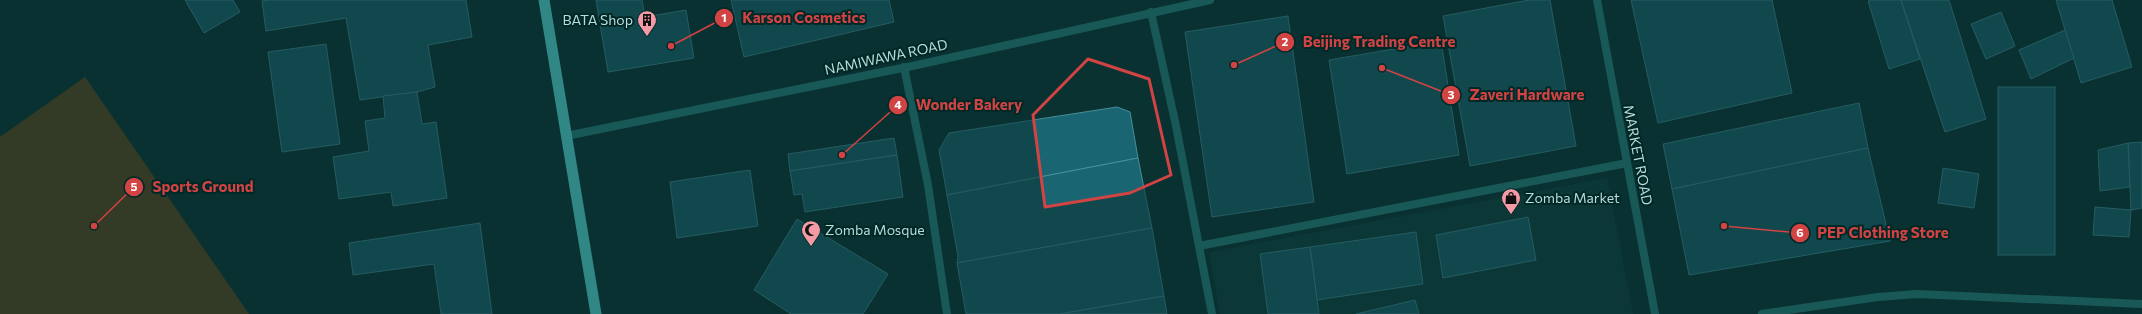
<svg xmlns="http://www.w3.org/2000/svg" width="2142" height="314" font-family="Commissioner,sans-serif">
	<rect width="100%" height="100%" fill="#0a3231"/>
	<path fill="#0e3f3e" d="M 1607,178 L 1633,314 L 1220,314 L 1209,252 Z"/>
	<path fill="#664618" d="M 85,77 L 249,314 L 0,314 L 0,137 Z"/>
	<g fill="#1a6572" stroke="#488e9b">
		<path d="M 185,0 L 233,0 L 240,12 L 204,33 Z"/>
		<path d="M 269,0 L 466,0 L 472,37 L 428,45 L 435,87 L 417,92 L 360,100 L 346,18 L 266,31 L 262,1 Z"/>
		<path d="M 596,0 L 642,0 L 645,17 L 686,10 L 694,58 L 608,72 Z"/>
		<path d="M 731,0 L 889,0 L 894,22 L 744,57 Z"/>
		<path d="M 1529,0 L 1550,0 L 1576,146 L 1470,166 L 1443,16 Z"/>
		<path d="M 1631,0 L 1772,0 L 1792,93 L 1658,123 Z"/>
		<path d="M 1872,0 L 1901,0 L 1920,59 L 1889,69 L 1868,1 Z"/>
		<path d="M 1901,0 L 1949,0 L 1986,119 L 1945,132 Z"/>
		<path d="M 2056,0 L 2112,0 L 2132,67 L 2081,83 Z"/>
		<path d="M 2001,12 L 2015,46 L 1986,59 L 1971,24 Z"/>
		<path d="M 1288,16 L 1314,202 L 1212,217 L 1185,32 Z"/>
		<path d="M 2065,30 L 2074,58 L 2031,79 L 2019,50 Z"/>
		<path d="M 1441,41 L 1459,155 L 1347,174 L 1329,60 Z"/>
		<path d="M 326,44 L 340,144 L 282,152 L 268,52 Z"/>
		<rect x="1998" y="87" width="57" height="168"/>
		<path d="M 417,92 L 422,124 L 436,122 L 447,198 L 393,206 L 391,192 L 339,199 L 333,157 L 369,151 L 365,121 L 385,118 L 383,96 Z"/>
		<path d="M 1859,103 L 1868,148 L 1672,189 L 1663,144 Z"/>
		<path d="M 1117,107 L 1130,112 L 1138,158 L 947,195 L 939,150 L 949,133 Z"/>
		<path d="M 894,138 L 897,155 L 790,171 L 788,154 Z"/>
		<path d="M 2142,142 L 2142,208 L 2131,210 L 2128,143 Z"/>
		<path d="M 2128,143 L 2130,187 L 2100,191 L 2098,150 Z"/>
		<path d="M 1868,148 L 1890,241 L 1689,275 L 1672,189 Z"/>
		<path d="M 897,155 L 903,197 L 805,212 L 802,194 L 794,195 L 790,171 Z"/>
		<path d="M 1138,158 L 1152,228 L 957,263 L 958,256 L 947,195 Z"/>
		<path d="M 1943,168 L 1979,174 L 1974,208 L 1938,203 Z"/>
		<path d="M 750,170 L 758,226 L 677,238 L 670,182 Z"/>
		<path d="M 2095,207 L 2131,210 L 2129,237 L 2093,235 Z"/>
		<path d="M 1528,217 L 1536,260 L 1443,278 L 1436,235 Z"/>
		<path d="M 797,219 L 888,274 L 863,314 L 791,314 L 754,290 Z"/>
		<path d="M 480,223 L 492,314 L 441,314 L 434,264 L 353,275 L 349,243 Z"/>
		<path d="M 1152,228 L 1164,296 L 1060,314 L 966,314 L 957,263 Z"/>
		<path d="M 1416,232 L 1423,284 L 1317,300 L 1310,247 Z"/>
		<path d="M 1310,247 L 1319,314 L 1268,314 L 1260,254 Z"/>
		<path d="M 1164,296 L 1167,314 L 1060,314 Z"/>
		<path d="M 1415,300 L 1419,314 L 1356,314 Z"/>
	</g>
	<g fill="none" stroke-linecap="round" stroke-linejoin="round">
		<g stroke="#2b8986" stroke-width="8">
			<path d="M 904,67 L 928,185 L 947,314"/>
			<path d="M 1199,246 L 1627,163"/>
		</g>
		<g stroke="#2b8986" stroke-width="8">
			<path d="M 1597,0 L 1655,314"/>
			<path d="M 1151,12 L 1176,126 L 1212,314"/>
			<path d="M 1762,314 L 1878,297 L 1917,294 L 2142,304"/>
		</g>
		<path stroke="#2b8986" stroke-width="8" d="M 566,136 L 917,65 L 1210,0"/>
		<path stroke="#5ff0ec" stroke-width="11" d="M 544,0 L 596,314"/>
	</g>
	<path d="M0 0H2142V314H0ZM 1088,59 L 1149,79 L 1171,175 L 1130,193 L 1045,207 L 1033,115 Z" fill="#0a3231" fill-opacity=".55" fill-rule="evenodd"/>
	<path fill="none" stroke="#d24343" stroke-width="3" stroke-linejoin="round" d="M 1088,59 L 1149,79 L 1171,175 L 1130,193 L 1045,207 L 1033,115 Z"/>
	<defs>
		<g id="building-pin" transform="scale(1)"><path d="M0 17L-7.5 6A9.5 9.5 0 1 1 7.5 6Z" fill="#f49aa5" stroke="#002827"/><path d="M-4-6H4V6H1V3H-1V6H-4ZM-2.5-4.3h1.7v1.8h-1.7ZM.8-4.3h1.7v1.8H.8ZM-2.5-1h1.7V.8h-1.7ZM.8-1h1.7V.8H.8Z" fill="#111"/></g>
		<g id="shop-pin" transform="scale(1)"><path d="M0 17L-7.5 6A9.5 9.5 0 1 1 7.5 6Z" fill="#f49aa5" stroke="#002827"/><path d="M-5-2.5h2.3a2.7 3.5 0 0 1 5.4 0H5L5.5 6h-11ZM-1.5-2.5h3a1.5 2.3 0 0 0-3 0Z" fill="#111"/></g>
		<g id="mosque-pin" transform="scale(1)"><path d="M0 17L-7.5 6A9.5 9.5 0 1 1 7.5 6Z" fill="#f49aa5" stroke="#002827"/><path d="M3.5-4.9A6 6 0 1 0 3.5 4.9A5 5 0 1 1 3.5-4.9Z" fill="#111"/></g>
	</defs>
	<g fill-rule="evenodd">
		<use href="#building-pin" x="647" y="20"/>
		<use href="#shop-pin" x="1511" y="198"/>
		<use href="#mosque-pin" x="811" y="230"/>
	</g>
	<g text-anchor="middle" stroke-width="4" stroke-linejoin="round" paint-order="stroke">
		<g font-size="14" fill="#b9dbd9" stroke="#002827" text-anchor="start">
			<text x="633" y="25" text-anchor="end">BATA Shop</text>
			<text x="1525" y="203">Zomba Market</text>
			<text x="825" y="235">Zomba Mosque</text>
		</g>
		<g font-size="14" fill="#b9dbd9" stroke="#002827">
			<text transform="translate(886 57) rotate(-12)" y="5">NAMIWAWA ROAD</text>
			<text transform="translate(1638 155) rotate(79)" y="5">MARKET ROAD</text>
		</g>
	</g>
	<path fill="none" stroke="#d24343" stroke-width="1.5" d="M671 46L724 18M1234 65L1285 42M1382 68L1451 95M842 155L898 105M94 226L134 187M1724 226L1800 233"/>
	<g fill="#d24343" stroke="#002827" stroke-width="1.5">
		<circle cx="671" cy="46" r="4"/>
		<circle cx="1234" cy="65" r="4"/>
		<circle cx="1382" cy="68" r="4"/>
		<circle cx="842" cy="155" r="4"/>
		<circle cx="94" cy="226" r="4"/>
		<circle cx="1724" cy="226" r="4"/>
		<circle cx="724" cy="18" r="10"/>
		<circle cx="1285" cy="42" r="10"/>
		<circle cx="1451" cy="95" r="10"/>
		<circle cx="898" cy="105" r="10"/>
		<circle cx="134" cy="187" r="10"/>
		<circle cx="1800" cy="233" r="10"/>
	</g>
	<g font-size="12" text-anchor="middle" font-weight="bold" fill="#fff">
		<text x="724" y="22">1</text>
		<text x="1285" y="46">2</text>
		<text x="1451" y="99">3</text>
		<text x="898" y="109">4</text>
		<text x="134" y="191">5</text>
		<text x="1800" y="237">6</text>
	</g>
	<g font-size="15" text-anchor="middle" font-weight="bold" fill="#d24343" stroke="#002827" stroke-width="4" stroke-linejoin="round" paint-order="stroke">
		<text x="804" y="23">Karson Cosmetics</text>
		<text x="1379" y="47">Beijing Trading Centre</text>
		<text x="1527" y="100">Zaveri Hardware</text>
		<text x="969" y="110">Wonder Bakery</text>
		<text x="203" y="192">Sports Ground</text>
		<text x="1883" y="238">PEP Clothing Store</text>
	</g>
</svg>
